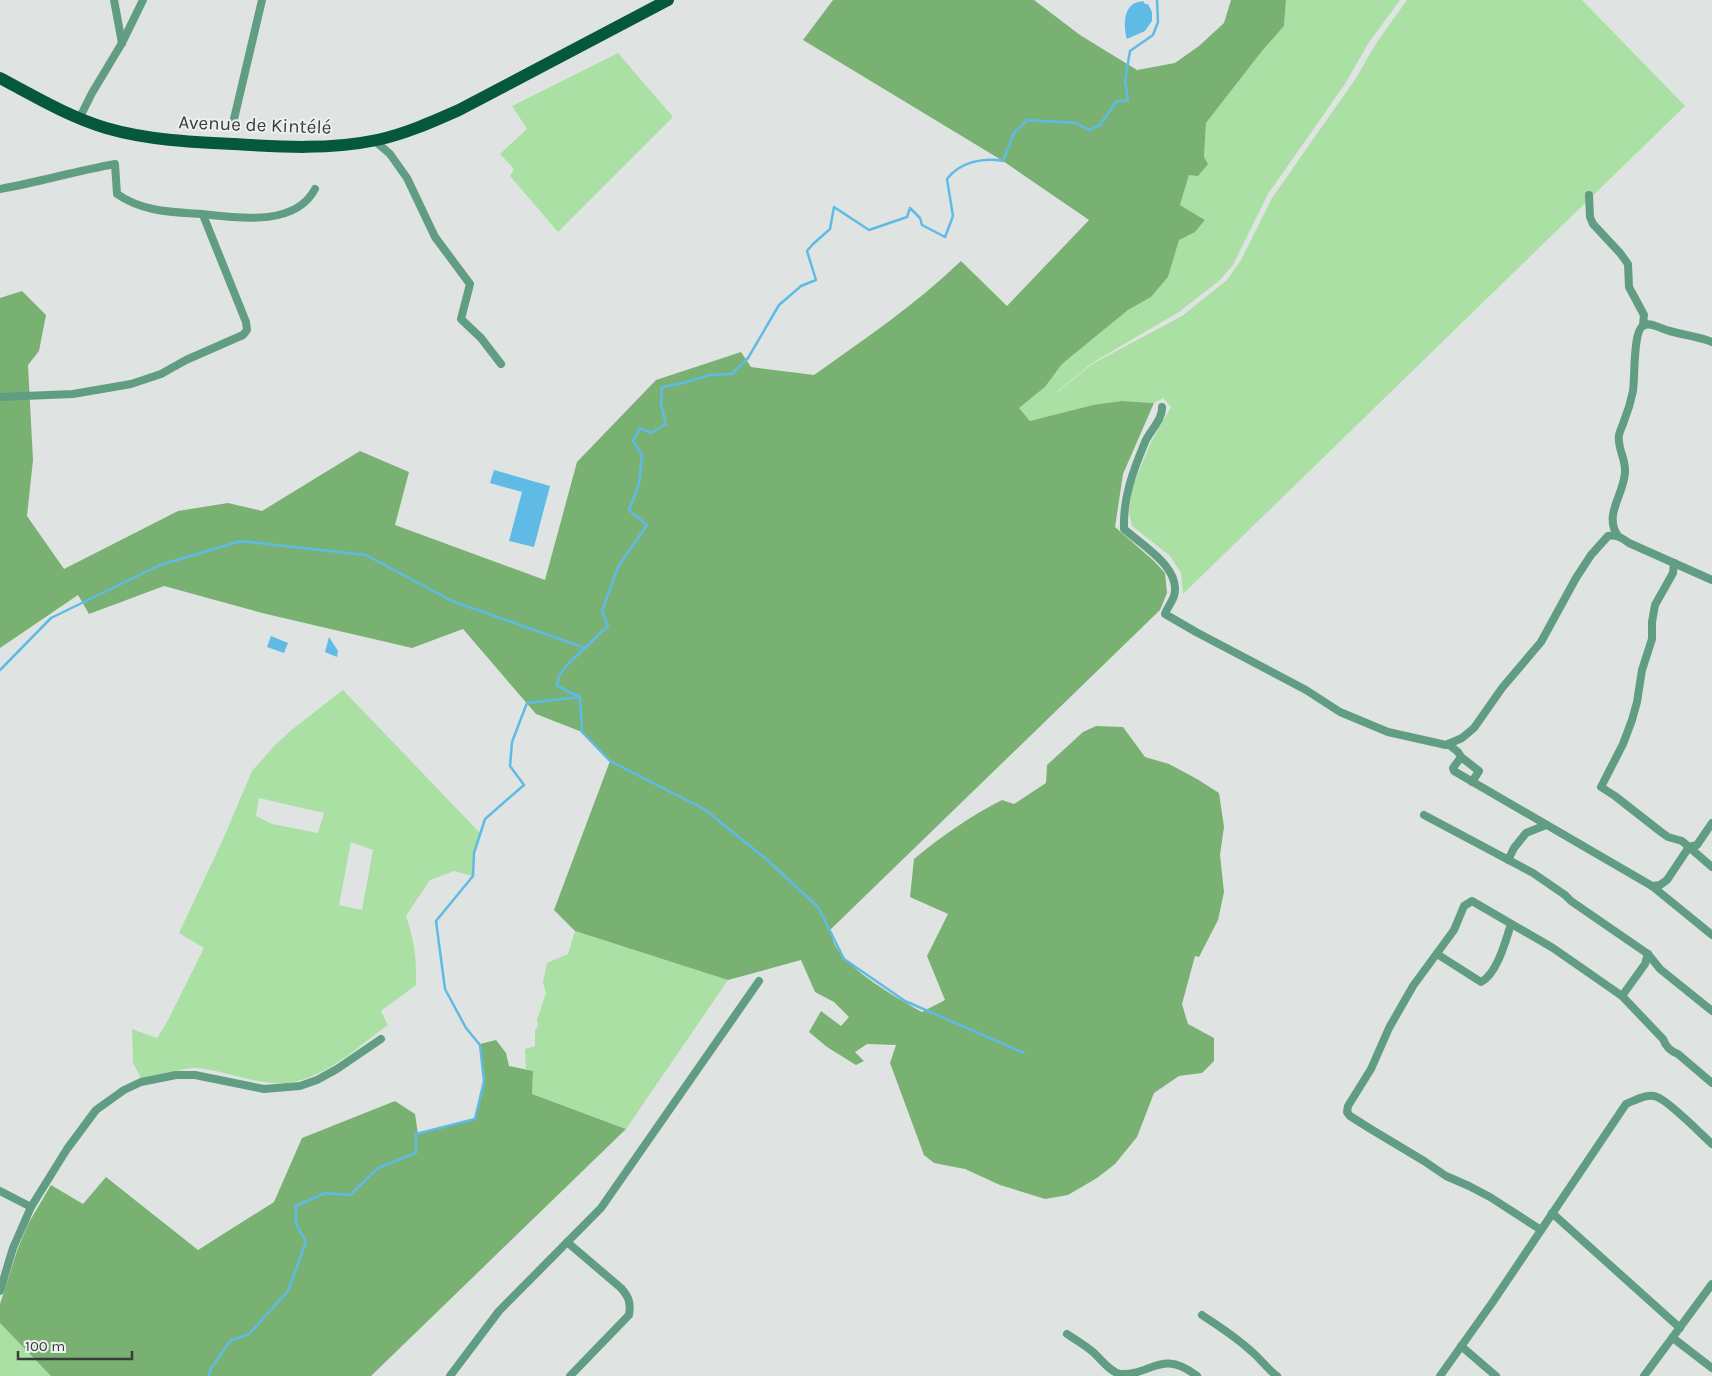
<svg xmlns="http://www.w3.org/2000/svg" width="1712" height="1376" font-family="Karla,sans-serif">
	<rect width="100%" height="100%" fill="#dfe4e3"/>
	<g fill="#abe0a5" fill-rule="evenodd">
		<path d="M 1286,0 L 1400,0 L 1368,44 L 1345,84 L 1268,194 L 1233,265 L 1219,281 L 1179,312 L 1092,363 L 1058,391 L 1053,396 L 1092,364 L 1182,316 L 1227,280 L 1241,260 L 1272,198 L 1356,78 L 1377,42 L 1407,0 L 1582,0 L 1685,106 L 1183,594 L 1181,573 L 1170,556 L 1132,526 L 1129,513 L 1132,488 L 1151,442 L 1171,407 L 1163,398 L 1154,403 L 1122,401 L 1030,421 L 1019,408 L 1045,387 L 1062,364 L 1128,310 L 1151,297 L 1168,277 L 1179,239 L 1195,232 L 1205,220 L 1180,205 L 1189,175 L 1204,157 L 1206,123 L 1262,51 L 1284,26 Z"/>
		<path d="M 618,53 L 673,117 L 558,232 L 510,176 L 514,169 L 500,154 L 527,129 L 512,106 Z"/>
		<path d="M 343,690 L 480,833 L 473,853 L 472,876 L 454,871 L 430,880 L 406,916 C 414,939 417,960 416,985 L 381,1011 L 388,1025 C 359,1046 329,1075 293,1082 C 260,1088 227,1070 195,1068 C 182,1068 155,1077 142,1080 L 133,1063 L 132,1029 L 157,1038 L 166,1024 L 204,948 L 179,933 L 224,837 L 252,771 L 275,745 L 294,728 ZM 259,798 L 324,813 L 318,833 L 272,824 L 256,816 ZM 351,842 L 373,850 L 362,910 L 339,905 Z"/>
		<path d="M 575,931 L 728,980 L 626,1129 L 532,1094 L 533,1071 L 526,1069 L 525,1049 L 535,1046 L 535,1030 L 538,1026 L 537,1020 L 546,993 L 543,982 L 547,963 L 568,954 Z"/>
		<path d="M 0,1323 L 52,1376 L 0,1376 Z"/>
	</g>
	<g fill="#79b173">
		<path d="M 833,0 L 1034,0 L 1080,35 L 1137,70 L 1175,63 L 1199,46 L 1224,23 L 1231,0 L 1286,0 L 1284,26 L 1262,51 L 1206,123 L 1204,157 L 1208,164 L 1198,176 L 1189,175 L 1180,205 L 1205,220 L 1195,232 L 1179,240 L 1168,277 L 1151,297 L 1128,310 L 1062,364 L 1045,387 L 1019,408 L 1030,421 L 1093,405 L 1122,401 L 1154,403 L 1123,474 L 1115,527 L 1154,561 L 1165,573 L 1167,593 L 1160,610 L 830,930 C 832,935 833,941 835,945 C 849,971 897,998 922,1012 L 945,1000 L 927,956 L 948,914 L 910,897 L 914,859 C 942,836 970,816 1002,800 L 1014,804 L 1046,783 L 1047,765 L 1083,732 L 1096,726 L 1123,727 L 1145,757 L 1169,764 L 1197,779 L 1219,793 L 1224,827 L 1220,855 L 1224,892 L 1218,920 L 1199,957 L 1195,956 L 1182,1004 L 1188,1024 L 1214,1038 L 1214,1061 L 1202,1073 L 1179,1076 L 1154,1093 L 1137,1137 L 1115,1164 L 1097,1178 L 1068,1195 L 1045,1199 L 1000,1185 L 965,1169 L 934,1163 L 924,1155 L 890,1063 L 896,1045 L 867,1044 L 855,1052 L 864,1061 L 856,1065 L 827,1047 L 809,1032 L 821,1011 L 841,1026 L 849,1017 L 834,1002 L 815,992 L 801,960 L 728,980 L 575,931 L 554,910 L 610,761 L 582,732 L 536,714 L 463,629 L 412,648 L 262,613 L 164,586 L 89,614 L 78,595 L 0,648 L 0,298 L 22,291 L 46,315 L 39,351 L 28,365 L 33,460 L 27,516 L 64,569 L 178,511 L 228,503 L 262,511 L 360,451 L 409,472 L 395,525 L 545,580 L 577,462 L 656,380 L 741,352 L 751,367 L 814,375 C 865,339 916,304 961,261 L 1007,306 L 1089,220 L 1003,161 L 803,40 Z"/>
		<path d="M 496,1040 L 506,1053 L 509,1066 L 533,1071 L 532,1094 L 626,1129 L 371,1376 L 51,1376 L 0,1323 L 0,1304 L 17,1251 L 28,1224 L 51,1185 L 83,1204 L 106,1177 L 198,1250 L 274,1202 L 302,1138 L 395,1101 L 415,1114 L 418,1134 L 475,1119 L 485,1081 L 480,1044 Z"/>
	</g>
	<g fill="#5fbbe5">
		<path d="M 1143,1 L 1145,4 L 1148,4 L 1152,12 L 1152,21 L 1145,31 L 1127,39 C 1124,29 1123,12 1132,5 C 1135,2 1140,2 1143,1 Z"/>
		<path d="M 494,470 L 550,486 L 534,547 L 509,541 L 522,492 L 490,483 Z"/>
		<path d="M 271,636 L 288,643 L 284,653 L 267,647 Z"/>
		<path d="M 329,637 L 338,651 L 337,657 L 325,652 Z"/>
	</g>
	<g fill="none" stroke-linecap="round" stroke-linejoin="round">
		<g stroke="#5fbbe5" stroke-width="2.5">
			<path d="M 0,670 L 51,618 L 160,565 L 241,541 L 366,555 L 452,601 L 585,648"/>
			<path d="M 580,697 L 582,732 L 610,761 L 704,809 L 766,859 L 818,907 L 844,959 L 905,1001 L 1024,1053"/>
			<path d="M 209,1376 L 210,1370 L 230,1341 L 249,1334 L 288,1291 L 306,1242 L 296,1224 L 296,1206 L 325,1193 L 350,1195 L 378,1168 L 416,1153 L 416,1134 L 475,1119 L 484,1081 L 480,1045 L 466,1028 L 445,989 L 436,921 L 473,876 L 474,853 L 485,819 L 524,785 L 510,766 L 512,742 L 527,703 L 580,697 L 557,686 L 559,676 L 567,665 L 608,626 L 602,611 L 618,567 L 647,525 L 629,510 L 639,484 L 642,455 L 633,441 L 640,428 L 651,433 L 666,424 L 661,404 L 662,387 L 683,383 L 710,375 L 732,374 L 748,358 L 779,305 L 801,286 L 816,280 L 807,251 L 813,244 L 830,229 L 834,207 L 869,230 L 907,217 L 910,208 L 920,218 L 922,225 L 945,237 L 953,216 L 947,179 C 960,162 983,157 1003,161 L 1014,133 L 1027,120 L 1076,123 L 1089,130 L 1100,125 L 1116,102 L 1128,100 L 1125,81 L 1130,51 L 1153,35 L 1158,22 L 1157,0"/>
		</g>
		<g stroke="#619d82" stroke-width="8">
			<path d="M 114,0 L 122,43"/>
			<path d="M 79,119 L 92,93 L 122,43 L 143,0"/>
			<path d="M 234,119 L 262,0"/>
			<path d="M 375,141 L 390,154 L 407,178 L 435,237 L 470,284 L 461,319 L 481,338 L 501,364"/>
			<path d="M 0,189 C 39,182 76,171 115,164 L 117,194 C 143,212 172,212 202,214 C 238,218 295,227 315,189"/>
			<path d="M 1589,195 L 1590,217 L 1593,224 L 1620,253 L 1628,264 L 1629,287 L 1644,315 L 1643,325"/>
			<path d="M 0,397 L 73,394 L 131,384 L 161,374 L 186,360 L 243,335 L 247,330 L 246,322 L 203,215"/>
			<path d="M 1162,407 C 1163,419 1150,431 1145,442 C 1133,471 1123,497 1124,529 C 1142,545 1182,568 1174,596 C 1172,602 1167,608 1165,614 L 1196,632 L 1306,690 L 1340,712 L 1388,732 L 1446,745 L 1462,738 L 1474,728 L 1502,688 L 1541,642 L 1576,578 L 1591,555 L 1608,536 C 1616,534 1622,538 1629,543 L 1712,580"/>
			<path d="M 1618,536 C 1603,515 1624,495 1625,472 C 1626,459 1617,448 1619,435 C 1620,430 1623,425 1624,421 C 1628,411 1631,401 1633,391 C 1635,378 1633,331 1643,326 C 1649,322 1655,326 1661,328 C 1677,335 1696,335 1712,342"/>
			<path d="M 1674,563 L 1673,573 L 1655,605 L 1652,622 L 1652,639 L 1642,670 L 1637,702 L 1632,720 L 1623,744 L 1601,787 L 1615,796 L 1661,832 L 1668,837 L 1682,841 L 1712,867"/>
			<path d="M 1448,744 L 1458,752 L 1461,757 L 1453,768 L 1454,771 L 1652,886 L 1712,935"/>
			<path d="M 1461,757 L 1479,771 L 1472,782"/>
			<path d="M 1424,815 L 1533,873 L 1565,895 L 1571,901 L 1648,954 L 1660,969 L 1712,1011"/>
			<path d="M 1508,860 L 1514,848 L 1526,833 L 1546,825"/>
			<path d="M 1652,886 L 1660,885 L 1667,880 L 1689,847 L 1697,845 L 1712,823"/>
			<path d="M 1437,954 L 1481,982 C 1497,974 1506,940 1511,924"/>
			<path d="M 1622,996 L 1645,964 L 1648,954"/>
			<path d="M 0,1191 L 31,1207"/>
			<path d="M 1552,1213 L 1680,1328"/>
			<path d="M 1541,1230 L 1490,1197 L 1469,1186 L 1446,1176 L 1424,1161 L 1369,1128 L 1350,1116 L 1347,1112 L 1348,1106 L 1371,1069 L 1389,1028 L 1413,986 L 1454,930 L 1464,906 L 1472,901 L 1553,948 L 1622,996 L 1663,1039 C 1666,1047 1670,1051 1678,1054 L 1712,1083"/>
			<path d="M 567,1242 L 621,1288 C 629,1297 631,1303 629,1315 L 570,1376"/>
			<path d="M 0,1291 L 13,1248 L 31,1207 L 67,1149 L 96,1110 L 124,1090 L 141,1082 L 176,1075 L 195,1075 L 264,1089 L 300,1086 L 317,1080 L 337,1069 L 381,1039"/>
			<path d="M 1202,1315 C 1220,1327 1236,1337 1251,1351 C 1261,1359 1267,1369 1277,1376"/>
			<path d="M 1067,1334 C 1076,1340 1085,1345 1093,1352 C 1100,1358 1110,1372 1120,1374 C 1151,1376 1161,1348 1197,1376"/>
			<path d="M 1673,1338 L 1712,1368"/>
			<path d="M 1461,1346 L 1496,1376"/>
			<path d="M 450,1376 L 499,1311 L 601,1208 L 759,981"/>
			<path d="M 1440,1376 L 1492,1303 L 1626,1104 C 1636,1100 1647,1093 1657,1097 C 1669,1101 1701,1134 1712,1144"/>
			<path d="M 1644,1376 L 1712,1284"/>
		</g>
		<path stroke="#05583e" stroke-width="12" d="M 0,78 C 34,96 69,117 106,128 C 147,140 191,142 234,144 C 282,147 329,150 377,140 C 405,134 432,122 459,110 L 668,0"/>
	</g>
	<g text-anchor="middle" stroke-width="4" stroke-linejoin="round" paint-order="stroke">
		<g font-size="19" fill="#3a3c3b" stroke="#ecf1f0">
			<text transform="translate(255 124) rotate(2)" y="7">Avenue de Kintélé</text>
		</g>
	</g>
	<path d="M18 1351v8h114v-8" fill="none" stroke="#3a3c3b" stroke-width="2.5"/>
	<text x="25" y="1351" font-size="15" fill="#3a3c3b" stroke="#ecf1f0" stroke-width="4" paint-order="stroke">100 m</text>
</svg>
